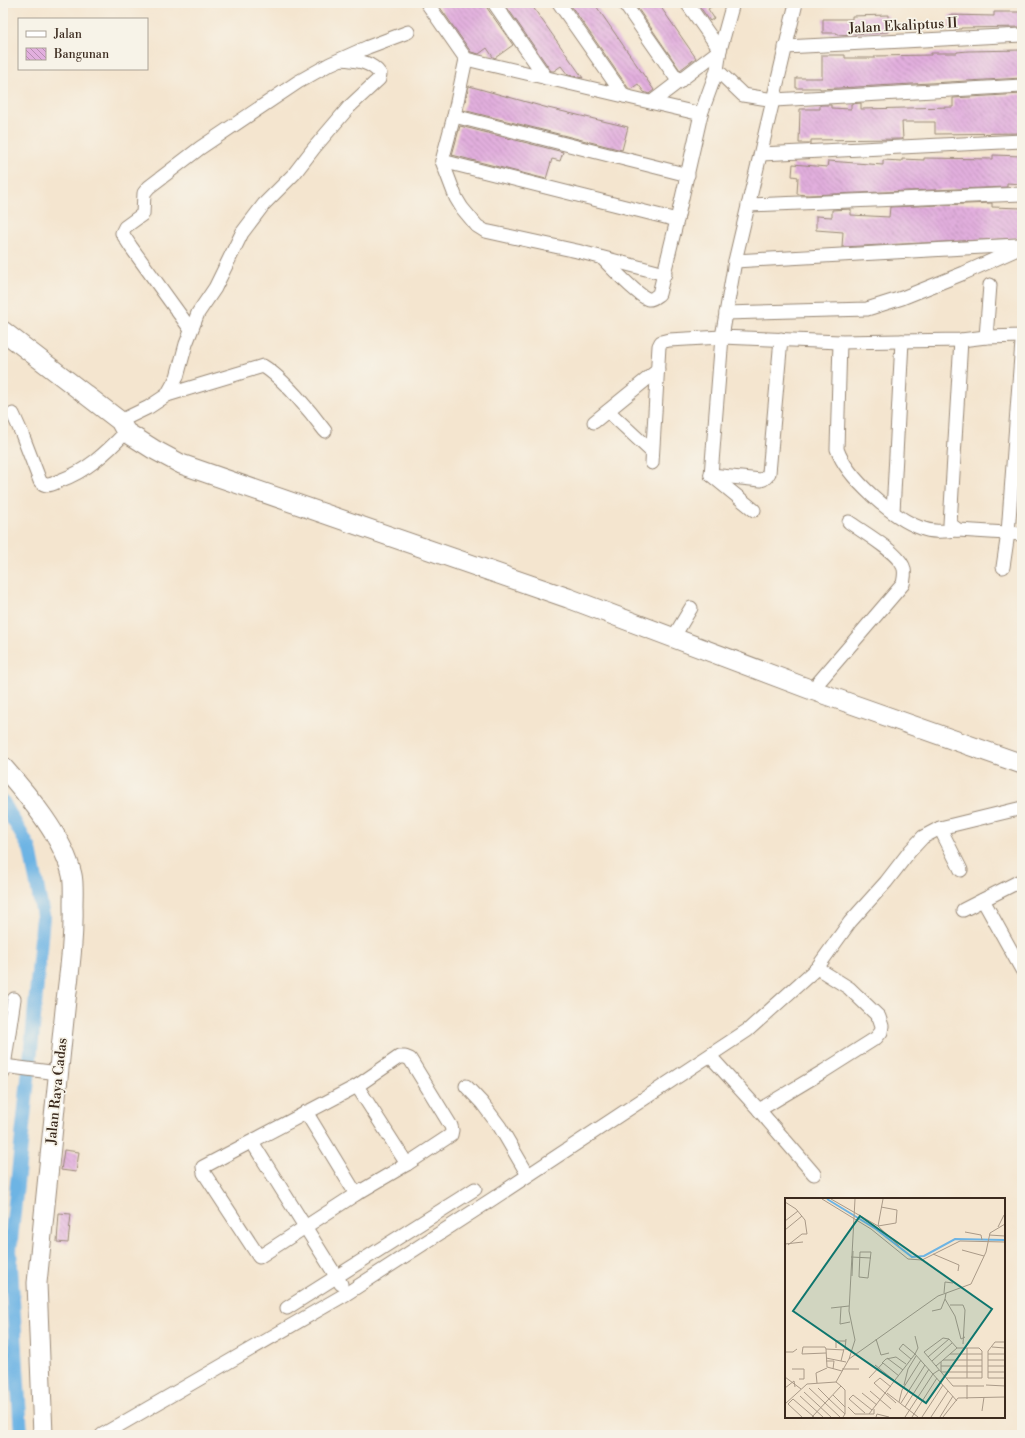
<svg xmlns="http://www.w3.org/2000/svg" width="1025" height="1438" font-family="'Libre Bodoni',serif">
	<defs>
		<pattern id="building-back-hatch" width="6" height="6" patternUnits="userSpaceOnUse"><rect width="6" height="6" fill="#e2afde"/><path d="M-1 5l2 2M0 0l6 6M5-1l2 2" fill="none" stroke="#b88fb3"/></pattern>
	</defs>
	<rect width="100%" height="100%" fill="#f7f3e8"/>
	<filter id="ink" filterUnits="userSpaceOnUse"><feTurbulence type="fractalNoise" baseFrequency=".025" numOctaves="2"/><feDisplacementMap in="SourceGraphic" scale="8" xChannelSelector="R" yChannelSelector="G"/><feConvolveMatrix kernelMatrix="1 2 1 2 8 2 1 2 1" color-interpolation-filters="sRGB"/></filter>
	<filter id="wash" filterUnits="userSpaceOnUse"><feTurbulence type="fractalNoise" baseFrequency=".012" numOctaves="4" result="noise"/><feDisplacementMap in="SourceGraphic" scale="16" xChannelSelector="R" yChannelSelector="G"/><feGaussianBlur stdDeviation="0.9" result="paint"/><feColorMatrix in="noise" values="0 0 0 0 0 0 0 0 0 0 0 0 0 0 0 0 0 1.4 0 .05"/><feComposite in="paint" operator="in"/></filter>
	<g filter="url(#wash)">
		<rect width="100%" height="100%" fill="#f4e5cf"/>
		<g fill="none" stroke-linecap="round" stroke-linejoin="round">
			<path stroke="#6db4e4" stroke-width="14" d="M 3,802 L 30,849 L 43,916 L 31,1051 L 10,1250 L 21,1435"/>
		</g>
		<g id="blocks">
			<g fill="url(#building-back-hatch)">
				<path d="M 437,3 L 486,3 L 487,8 L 513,45 L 495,58 L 493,57 L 487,48 L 479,54 L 471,52 Z"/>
				<path d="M 504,3 L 530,3 L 583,78 L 568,75 L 561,66 L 554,71 L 551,71 Z"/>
				<path d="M 569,3 L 594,3 L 654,90 L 649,94 L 644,92 L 638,84 L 631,89 L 629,89 Z"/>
				<path d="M 634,3 L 658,3 L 696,58 L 680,70 Z"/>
				<path d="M 697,3 L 717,3 L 708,9 L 714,18 L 710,21 Z"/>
				<path d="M 994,12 L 1022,12 L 1022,27 L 961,28 L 961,29 L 950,29 L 949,15 L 994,16 Z"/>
				<path d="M 888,15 L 888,32 L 837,35 L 837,33 L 823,33 L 823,19 L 852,19 L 852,16 Z"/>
				<path d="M 1022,50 L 1022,78 L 820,89 L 820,88 L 796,88 L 796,78 L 822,78 L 822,55 L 845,55 L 845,58 L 875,58 L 875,56 L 931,55 L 931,53 L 957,53 L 957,52 L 968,51 Z"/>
				<path d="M 469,86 L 548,108 L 628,127 L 622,150 L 463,110 Z"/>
				<path d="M 1022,94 L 1022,133 L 935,134 L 935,122 L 902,122 L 903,139 L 811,140 L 811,143 L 799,143 L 800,109 L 820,109 L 820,105 L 831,105 L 831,108 L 851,109 L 851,104 L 861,103 L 861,109 L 953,107 L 953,98 Z"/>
				<path d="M 460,126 L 563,152 L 560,161 L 552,159 L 546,179 L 452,155 Z"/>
				<path d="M 993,155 L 1022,156 L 1022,184 L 1007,183 L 1007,187 L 808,195 L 797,194 L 798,177 L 792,176 L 793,164 L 827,167 L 828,161 L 883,165 L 883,160 L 902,161 L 902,159 L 924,160 L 924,158 L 993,159 Z"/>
				<path d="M 992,203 L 992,207 L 1022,208 L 1021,238 L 842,247 L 843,232 L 816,230 L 816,216 L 832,217 L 832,210 L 851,209 L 851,215 L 889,217 L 890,207 Z"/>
				<path d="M 64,1150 L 79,1152 L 76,1172 L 61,1170 Z"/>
				<path d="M 59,1213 L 71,1214 L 68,1243 L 57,1242 Z"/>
			</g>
		</g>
	</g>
	<g filter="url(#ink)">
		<use href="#blocks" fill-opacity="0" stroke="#988876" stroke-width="1"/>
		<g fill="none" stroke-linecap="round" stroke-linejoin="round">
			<g stroke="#988876" stroke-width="15">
				<g id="street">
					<path d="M 427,3 L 466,59 L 454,116 L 442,161 L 456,198 L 462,208 L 477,226 L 485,231 L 577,251 L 665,274"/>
					<path d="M 494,3 L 546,78"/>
					<path d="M 559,3 L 624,96"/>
					<path d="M 624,3 L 679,82"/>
					<path d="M 796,3 L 735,261 L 722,337 L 840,342 L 961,340 L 986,337 L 1022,336"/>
					<path d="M 785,47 L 1022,35"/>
					<path d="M 466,59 L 701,114"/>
					<path d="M 717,70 L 743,95 L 774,100 L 1022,86"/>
					<path d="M 652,102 L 720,50 L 687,3"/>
					<path d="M 454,116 L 688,175"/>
					<path d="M 761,154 L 1022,141"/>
					<path d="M 442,161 L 677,220"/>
					<path d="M 748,205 L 1022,194"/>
					<path d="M 604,260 C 612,268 638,296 648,299 C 652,300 656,296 659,294 L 677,220 L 701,114 L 717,70 L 720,50 L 733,3"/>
					<path d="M 735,261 L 1018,245"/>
					<path d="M 726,313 L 867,309 L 902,298 L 964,273 L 1022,247"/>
					<path d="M 191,330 L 131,247 L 122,233 L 125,227 L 143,214 L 144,193 L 149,187 L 200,148 L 298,82 L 330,64 L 368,47 L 408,32"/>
					<path d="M 986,337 L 990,285"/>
					<path d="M 961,340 L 950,524 L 958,530 L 1022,534"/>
					<path d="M 840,342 L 837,449 C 847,478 893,518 921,528 C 933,533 946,531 958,530"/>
					<path d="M 167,395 L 263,366 C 283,378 311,412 325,431"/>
					<path d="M 608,411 L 652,452"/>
					<path d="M 13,414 L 22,434 L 40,481 C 46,488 52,484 59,481 C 87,471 106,453 126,432"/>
					<path d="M 120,421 L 149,407 L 167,395 L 177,377 L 186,344 L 198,313 L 215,288 L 242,233 L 264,204 L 294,174 L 314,148 L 349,107 L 379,79 L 380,74 C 371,61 357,61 342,59"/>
					<path d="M 594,422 L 658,370"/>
					<path d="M 652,463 L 659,346 L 661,342 L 669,340 L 722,337 L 711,475"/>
					<path d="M 711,475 L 761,480 C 765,479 767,477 769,473 L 781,339"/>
					<path d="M 711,475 L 754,510"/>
					<path d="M 893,512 L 902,341"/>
					<path d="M 1003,567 L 1008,533 L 1022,342"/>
					<path d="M 673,638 L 691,608"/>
					<path d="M 812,690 L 903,584 C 904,578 906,572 903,566 C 896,551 863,532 849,522"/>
					<path d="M 940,828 L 961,870"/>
					<path d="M 983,900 L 1022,970"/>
					<path d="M 963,910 L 1022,880"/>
					<path d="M 710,1056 L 759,1110 L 814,1174"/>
					<path d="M 399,1057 L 405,1057 L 410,1059 L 451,1126 L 452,1130 L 451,1135 L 407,1164 L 356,1194 L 259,1257 L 204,1173 L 203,1167 L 357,1086 Z"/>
					<path d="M 4,1066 L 58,1073"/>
					<path d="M 3,1073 L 14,999"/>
					<path d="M 357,1086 L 407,1164"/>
					<path d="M 466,1086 L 482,1103 L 500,1127 L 528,1175"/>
					<path d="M 759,1110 L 824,1071 L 876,1038 L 881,1032 L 882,1026 L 879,1017 L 849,988 L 817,968"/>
					<path d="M 306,1112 L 356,1194"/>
					<path d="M 252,1142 L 341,1284"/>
					<path d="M 287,1308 L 475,1189"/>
					<path d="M 102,1435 L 346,1294 L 494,1198 L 748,1030 L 817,968 L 850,922 L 886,882 L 910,851 L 923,837 L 940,828 L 1022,808"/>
				</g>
			</g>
			<g stroke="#988876" stroke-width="21">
				<g id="secondary">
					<path d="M 3,331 L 120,421 L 126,432 L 153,449 L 181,464 L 568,598 L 812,690 L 1022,764"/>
					<path d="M 3,767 C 28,795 64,838 72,875 C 74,884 73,895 73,905 C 74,937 70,968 66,1000 L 37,1283 L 43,1435"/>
				</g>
			</g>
			<use href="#street" stroke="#fff" stroke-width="13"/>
			<use href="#secondary" stroke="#fff" stroke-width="19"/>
		</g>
	</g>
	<g text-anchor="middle" stroke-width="3.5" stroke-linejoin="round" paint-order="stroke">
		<g font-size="14" fill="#3b2a1e" stroke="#f7f3e8">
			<text transform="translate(903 25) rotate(-3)" y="5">Jalan Ekaliptus II</text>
			<text transform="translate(56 1091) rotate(-84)" y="5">Jalan Raya Cadas</text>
		</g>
	</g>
	<g transform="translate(785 1198)">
		<rect width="220" height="220" fill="#f4e5cf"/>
		<path fill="none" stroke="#6db4e4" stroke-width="2" d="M 42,1 L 91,31 L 127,59 L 139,58 L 170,41 L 220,42"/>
		<path fill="none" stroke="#aa9a88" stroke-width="1" d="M 37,1 L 86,31 L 123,61 L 137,62 L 175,43 L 220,44M 46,1 L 93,28 L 114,48M 0,4 L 11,11 L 20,22 L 22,36 L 17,36M 0,23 L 13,13M 93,28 L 111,25 L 112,12 L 96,9M 93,28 L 98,1M 213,29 L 219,17M 0,32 L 17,18M 180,34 L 196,37 L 197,42M 204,37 L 220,38M 0,46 L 18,44M 3,47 L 17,36M 177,52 L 199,58M 75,54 L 86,54 L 83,80 L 74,79 ZM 148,56 L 174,67 L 173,73M 66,59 L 86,60M 67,78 L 68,53M 159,95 L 160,84 L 168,85M 161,95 L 160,101 L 170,118 L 176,141 L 180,139M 165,107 L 178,107 L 180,112 L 178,146M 56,109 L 55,126 L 65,124M 46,110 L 64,108M 147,113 L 156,111 L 160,101M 61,141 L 60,151 L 67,153M 91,141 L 96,157 L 104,155M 118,146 L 130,156 L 133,150 L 130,138M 118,146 L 114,151 L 126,161M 207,149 L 220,150M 51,150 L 51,143 L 61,143M 182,150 L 182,180M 41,151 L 59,152M 0,154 L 8,154 L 12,151M 139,154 L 158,140 L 164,141 L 172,150 L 194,150 L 197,153 L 197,180 L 161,180M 139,154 L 168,188 L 199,188M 41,155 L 17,156 L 18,149 L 40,149 L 41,151 L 42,169 L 57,173M 165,156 L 197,156M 203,156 L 220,156M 143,159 L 164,141M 41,160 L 61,164M 102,160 L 118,172M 64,161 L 70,142 L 64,113 L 70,1M 158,162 L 197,162M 203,162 L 203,153 L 210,144 L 220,144M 220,162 L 203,162 L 203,180 L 220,180M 41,163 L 49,163 L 48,171M 56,163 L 59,151M 147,163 L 167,145M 156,164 L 156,174 L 197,174M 97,165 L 101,161 L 111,159 L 121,166M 90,167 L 110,183M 151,168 L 172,150M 156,168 L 197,168M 203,168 L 220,168M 7,171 L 19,171 L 19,181 L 14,181M 57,171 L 74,171M 203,174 L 220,174M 0,179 L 16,191M 84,180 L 98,165 L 114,178M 32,185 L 31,175 L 42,170M 119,187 L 123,171 L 131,158M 182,187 L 182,201M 201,187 L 220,188M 56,188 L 60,192 L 60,216M 106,189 L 95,180 L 89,185 L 111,205M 0,190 L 9,183 L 10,189M 24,190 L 55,219M 33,190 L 44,201M 85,193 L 106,211M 19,194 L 46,219M 77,195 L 92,207M 102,195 L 133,219M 48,197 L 60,209M 15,198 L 38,219M 44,201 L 60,216 L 58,219M 114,204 L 117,192 L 136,162M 116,205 L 140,167M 0,206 L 22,186 L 51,184 L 64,161 L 153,98 L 186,86 L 201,54 L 205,35 L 220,26M 63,209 L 70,216 L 89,216 L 89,211M 120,209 L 144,171M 197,213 L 199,199M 80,215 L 64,201 L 68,197 L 87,212M 84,216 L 130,156 L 172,203M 17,219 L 3,206 L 8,201 L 29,219M 27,219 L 56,188 L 51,184M 91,219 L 92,216 L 104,219M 120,219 L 148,176 L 154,172M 127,219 L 152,180M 137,219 L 158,187M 146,219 L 163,193M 155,219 L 168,198M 158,219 L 173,200 L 220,199"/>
		<path fill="#0f766e" fill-opacity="0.15" stroke="#0f766e" stroke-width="2" d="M 75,18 L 207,111 L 141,205 L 8,113 Z"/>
		<rect width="220" height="220" fill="none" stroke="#3b2a1e" stroke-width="2"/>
	</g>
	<rect width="1025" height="1438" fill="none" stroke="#f7f3e8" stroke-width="16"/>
	<rect x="18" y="18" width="130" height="52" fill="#f7f3e8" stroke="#aca397"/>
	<rect x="26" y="31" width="20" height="6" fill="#ffffff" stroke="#aca397"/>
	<text x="54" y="38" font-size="12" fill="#3b2a1e">Jalan</text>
	<rect x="26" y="48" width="20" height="12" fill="url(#building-back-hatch)" stroke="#aca397"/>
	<text x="54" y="58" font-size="12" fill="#3b2a1e">Bangunan</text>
</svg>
